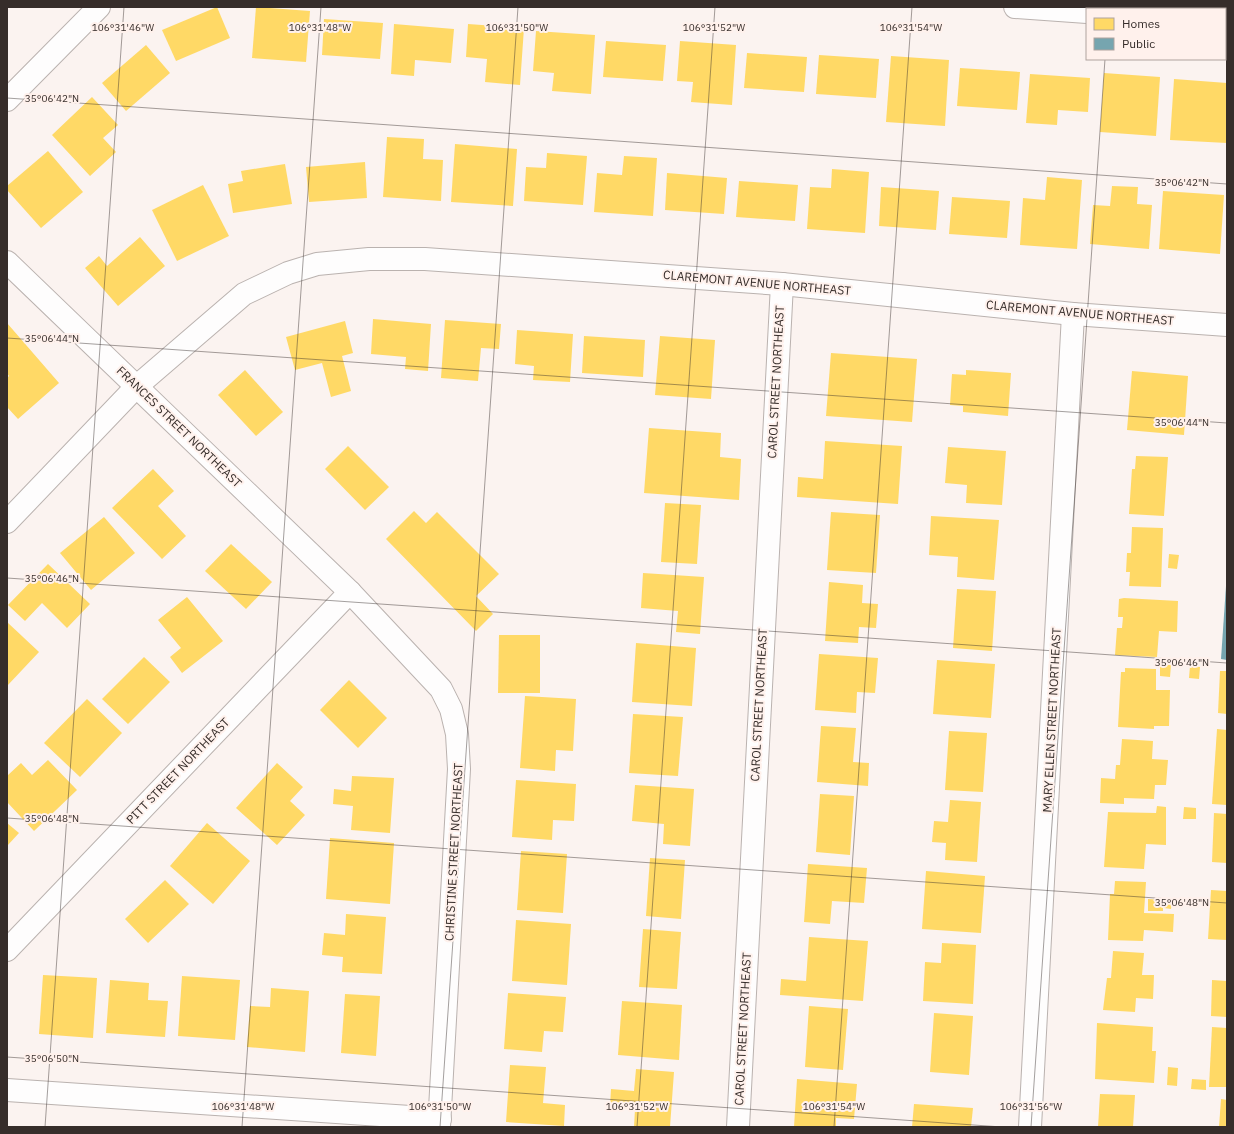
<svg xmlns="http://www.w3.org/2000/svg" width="1234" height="1134" font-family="'IBM Plex Sans',sans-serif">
	<rect width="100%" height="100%" fill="#fbf3f0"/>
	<g fill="#ffd966">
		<path d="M 217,7 L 230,38 L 176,61 L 162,30 Z"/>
		<path d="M 256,7 L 310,11 L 306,62 L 252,58 Z"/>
		<path d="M 324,19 L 383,23 L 380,59 L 322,55 Z"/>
		<path d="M 394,24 L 454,29 L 451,63 L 415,60 L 414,76 L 391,74 Z"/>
		<path d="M 468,24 L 524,28 L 520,85 L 485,82 L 487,59 L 466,57 Z"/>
		<path d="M 536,31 L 595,35 L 591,94 L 552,91 L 554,73 L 533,71 Z"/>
		<path d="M 606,41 L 666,45 L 663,81 L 603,77 Z"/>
		<path d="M 680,41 L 736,45 L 732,105 L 691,102 L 693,82 L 677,81 Z"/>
		<path d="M 146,45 L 170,73 L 126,111 L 102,83 Z"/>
		<path d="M 747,53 L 807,57 L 804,92 L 744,88 Z"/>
		<path d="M 819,55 L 879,59 L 876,98 L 816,94 Z"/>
		<path d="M 891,56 L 949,60 L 945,126 L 886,122 Z"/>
		<path d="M 960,68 L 1020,72 L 1017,110 L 957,106 Z"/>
		<path d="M 1104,73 L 1160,77 L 1156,136 L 1100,132 Z"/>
		<path d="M 1030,74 L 1090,78 L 1088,112 L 1058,110 L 1057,125 L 1026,123 Z"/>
		<path d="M 1174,79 L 1227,83 L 1227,143 L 1170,140 Z"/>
		<path d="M 92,97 L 118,125 L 103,138 L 116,152 L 90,176 L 52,135 Z"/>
		<path d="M 387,137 L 424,139 L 423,159 L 443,160 L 441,201 L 383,197 Z"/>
		<path d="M 455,144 L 517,149 L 513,206 L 451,202 Z"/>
		<path d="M 48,151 L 83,192 L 41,228 L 7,190 L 7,186 Z"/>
		<path d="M 547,153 L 587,156 L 583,205 L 524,201 L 526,167 L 546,168 Z"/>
		<path d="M 624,156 L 657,158 L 653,216 L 594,212 L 597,173 L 622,175 Z"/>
		<path d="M 365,162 L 367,198 L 309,202 L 306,167 Z"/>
		<path d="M 285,164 L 292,204 L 233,213 L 228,184 L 243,181 L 241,171 Z"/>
		<path d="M 832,169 L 869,172 L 865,233 L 807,229 L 810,187 L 831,188 Z"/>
		<path d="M 667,173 L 727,178 L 724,214 L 665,210 Z"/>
		<path d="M 1047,177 L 1082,180 L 1077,249 L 1020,245 L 1023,198 L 1045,200 Z"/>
		<path d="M 739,181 L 798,185 L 795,221 L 736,217 Z"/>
		<path d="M 203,185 L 229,236 L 177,261 L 152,210 Z"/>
		<path d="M 1112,186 L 1138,187 L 1137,204 L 1152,205 L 1149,249 L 1090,244 L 1093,205 L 1110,206 Z"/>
		<path d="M 881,187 L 939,191 L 936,230 L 879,226 Z"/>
		<path d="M 1163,191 L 1224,195 L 1220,254 L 1159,249 Z"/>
		<path d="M 952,197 L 1010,201 L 1007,238 L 949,234 Z"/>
		<path d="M 140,237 L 165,266 L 118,306 L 85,268 L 99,256 L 107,266 Z"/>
		<path d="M 373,319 L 431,324 L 428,371 L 405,369 L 406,357 L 371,354 Z"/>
		<path d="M 445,320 L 501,324 L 499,349 L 481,348 L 478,381 L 441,378 Z"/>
		<path d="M 345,321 L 353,353 L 342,356 L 351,391 L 331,397 L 322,363 L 295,370 L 286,337 Z"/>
		<path d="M 7,323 L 59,383 L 18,419 L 7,407 L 7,378 L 9,376 L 7,373 Z"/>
		<path d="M 517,330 L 573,334 L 570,382 L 533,380 L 534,366 L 515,364 Z"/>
		<path d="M 584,336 L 645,340 L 643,377 L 582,373 Z"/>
		<path d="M 660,336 L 715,340 L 711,399 L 655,395 Z"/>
		<path d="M 831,353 L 917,359 L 912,422 L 826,416 Z"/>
		<path d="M 245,370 L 283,412 L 256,436 L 218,395 Z"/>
		<path d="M 966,370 L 1011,373 L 1008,416 L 963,412 L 963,406 L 950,405 L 952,374 L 966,375 Z"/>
		<path d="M 1132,371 L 1188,376 L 1184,435 L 1127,430 Z"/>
		<path d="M 649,428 L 721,433 L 720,457 L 741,459 L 739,500 L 644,493 Z"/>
		<path d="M 825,441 L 902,446 L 898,504 L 797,497 L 798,477 L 823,479 Z"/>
		<path d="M 348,446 L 389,487 L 365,510 L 325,469 Z"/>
		<path d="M 948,447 L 1006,451 L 1002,505 L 966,503 L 967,485 L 945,483 Z"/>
		<path d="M 1136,456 L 1168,457 L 1164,516 L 1129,514 L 1132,469 L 1135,469 Z"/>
		<path d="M 153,469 L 174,491 L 158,506 L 186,536 L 162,559 L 112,508 Z"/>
		<path d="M 665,503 L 701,505 L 697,564 L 661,562 Z"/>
		<path d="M 414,511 L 426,523 L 437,512 L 499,574 L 476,596 L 493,614 L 476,631 L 386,539 Z"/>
		<path d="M 831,512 L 880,515 L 876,573 L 827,570 Z"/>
		<path d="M 931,516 L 999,520 L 994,580 L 957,577 L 958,557 L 929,555 Z"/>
		<path d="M 104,517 L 135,553 L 91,590 L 60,553 Z"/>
		<path d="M 1132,527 L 1163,528 L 1161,587 L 1129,586 L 1130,572 L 1126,572 L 1127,553 L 1131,553 Z"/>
		<path d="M 231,544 L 272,582 L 246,609 L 205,571 Z"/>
		<path d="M 1169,554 L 1179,555 L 1177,569 L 1168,568 Z"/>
		<path d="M 48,564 L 90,604 L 67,628 L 42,603 L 25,621 L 8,605 Z"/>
		<path d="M 643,573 L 704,577 L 700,634 L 676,632 L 678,611 L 641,608 Z"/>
		<path d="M 829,582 L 863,585 L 862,603 L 878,604 L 876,628 L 859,627 L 858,643 L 825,641 Z"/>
		<path d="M 957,589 L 996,591 L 992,651 L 953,648 Z"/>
		<path d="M 187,597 L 223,641 L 182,673 L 170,657 L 181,648 L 158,620 Z"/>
		<path d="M 1124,598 L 1178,601 L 1177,632 L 1159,631 L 1157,657 L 1115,655 L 1117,628 L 1122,628 L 1123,617 L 1118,617 L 1119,599 Z"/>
		<path d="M 7,622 L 39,652 L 7,686 Z"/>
		<path d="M 499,635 L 540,635 L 540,693 L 498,693 Z"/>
		<path d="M 636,643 L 696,648 L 692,706 L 632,702 Z"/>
		<path d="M 819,654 L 878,658 L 875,693 L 857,692 L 856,713 L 815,710 Z"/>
		<path d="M 144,657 L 170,682 L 128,724 L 102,699 Z"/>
		<path d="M 937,660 L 995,664 L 991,718 L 933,714 Z"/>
		<path d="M 1160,664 L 1171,665 L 1170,677 L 1160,676 Z"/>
		<path d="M 1190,666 L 1200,667 L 1199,679 L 1189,678 Z"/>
		<path d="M 1125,668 L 1156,669 L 1156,690 L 1170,690 L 1169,726 L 1154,726 L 1154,729 L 1118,727 L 1121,672 L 1125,672 Z"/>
		<path d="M 1220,671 L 1227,671 L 1227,714 L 1218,713 Z"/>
		<path d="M 349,680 L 387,718 L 358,748 L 320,710 Z"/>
		<path d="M 525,696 L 576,699 L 573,751 L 556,750 L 555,771 L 520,768 Z"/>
		<path d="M 87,699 L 122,733 L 80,777 L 44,743 Z"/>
		<path d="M 633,714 L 683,717 L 678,776 L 629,773 Z"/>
		<path d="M 821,726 L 856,728 L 853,762 L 869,763 L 868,786 L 817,782 Z"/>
		<path d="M 1217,729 L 1227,730 L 1227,805 L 1212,804 Z"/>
		<path d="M 949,731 L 987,733 L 983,792 L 945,790 Z"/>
		<path d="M 1122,739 L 1153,741 L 1152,759 L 1168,760 L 1166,785 L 1155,785 L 1154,799 L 1124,798 L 1124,804 L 1100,803 L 1101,778 L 1115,779 L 1116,765 L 1120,765 Z"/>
		<path d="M 48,760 L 77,790 L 34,831 L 7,802 L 7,776 L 21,763 L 32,775 Z"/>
		<path d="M 277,763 L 303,787 L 290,801 L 305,815 L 277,845 L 236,808 Z"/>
		<path d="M 352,776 L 394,778 L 390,833 L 351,830 L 353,806 L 333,804 L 334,789 L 351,791 Z"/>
		<path d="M 516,780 L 576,784 L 574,821 L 553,820 L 552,840 L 512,837 Z"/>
		<path d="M 635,785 L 694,789 L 690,846 L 663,844 L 664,824 L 632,821 Z"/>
		<path d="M 820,794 L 854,796 L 850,855 L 816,852 Z"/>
		<path d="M 950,800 L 981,802 L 977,862 L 945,860 L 946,843 L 932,842 L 934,821 L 948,822 Z"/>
		<path d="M 1157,806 L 1166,807 L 1166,845 L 1146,844 L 1144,869 L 1104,867 L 1108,812 L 1156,813 Z"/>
		<path d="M 1184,807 L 1196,808 L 1196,819 L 1183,819 Z"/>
		<path d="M 1214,813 L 1227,814 L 1227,863 L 1212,862 Z"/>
		<path d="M 7,823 L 19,833 L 7,846 Z"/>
		<path d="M 207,823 L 250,861 L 213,904 L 170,866 Z"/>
		<path d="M 330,838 L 394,843 L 390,904 L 326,899 Z"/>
		<path d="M 521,851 L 567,854 L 563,913 L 517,910 Z"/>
		<path d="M 650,858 L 685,860 L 681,919 L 646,916 Z"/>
		<path d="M 808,864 L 867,868 L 864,903 L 832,901 L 830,924 L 804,922 Z"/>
		<path d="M 926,871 L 985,876 L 981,933 L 922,929 Z"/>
		<path d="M 165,880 L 189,904 L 148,943 L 125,919 Z"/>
		<path d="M 1115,881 L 1146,882 L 1144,913 L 1174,914 L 1173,932 L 1144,930 L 1143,941 L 1108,940 L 1110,894 L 1114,894 Z"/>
		<path d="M 1211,890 L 1227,891 L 1227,940 L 1208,939 Z"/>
		<path d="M 1148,899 L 1163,900 L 1163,911 L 1148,911 Z"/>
		<path d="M 1164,901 L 1172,902 L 1171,909 L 1164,908 Z"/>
		<path d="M 346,914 L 386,917 L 382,974 L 342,972 L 343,957 L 322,955 L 324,933 L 345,935 Z"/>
		<path d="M 516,920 L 571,924 L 567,985 L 512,981 Z"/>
		<path d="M 643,929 L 681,932 L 677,989 L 639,987 Z"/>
		<path d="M 809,937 L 868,941 L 863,1001 L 780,995 L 781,979 L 806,981 Z"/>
		<path d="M 942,943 L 976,945 L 973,1004 L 923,1001 L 925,962 L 941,963 Z"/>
		<path d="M 1113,951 L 1144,953 L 1142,975 L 1154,975 L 1153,999 L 1136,998 L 1135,1012 L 1103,1010 L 1107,978 L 1111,978 Z"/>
		<path d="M 43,975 L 97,978 L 93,1038 L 39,1034 Z"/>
		<path d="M 182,976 L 240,980 L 235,1040 L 178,1036 Z"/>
		<path d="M 110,980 L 149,983 L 148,1000 L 168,1001 L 165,1037 L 106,1033 Z"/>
		<path d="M 1212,980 L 1227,981 L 1227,1017 L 1211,1016 Z"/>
		<path d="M 271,988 L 309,991 L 305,1052 L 247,1047 L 250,1006 L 270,1007 Z"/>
		<path d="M 508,993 L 566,997 L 563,1032 L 544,1031 L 542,1052 L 504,1049 Z"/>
		<path d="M 345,994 L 380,996 L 376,1056 L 341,1053 Z"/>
		<path d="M 622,1001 L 682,1005 L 679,1060 L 618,1055 Z"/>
		<path d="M 809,1006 L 848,1009 L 843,1070 L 805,1067 Z"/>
		<path d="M 934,1013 L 973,1016 L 969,1075 L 930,1072 Z"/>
		<path d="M 1097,1023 L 1153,1027 L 1152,1051 L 1156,1051 L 1154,1083 L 1095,1079 Z"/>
		<path d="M 1212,1027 L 1227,1028 L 1227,1087 L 1209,1087 Z"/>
		<path d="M 510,1065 L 546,1067 L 543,1103 L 565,1105 L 564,1126 L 506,1122 Z"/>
		<path d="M 1168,1067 L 1178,1068 L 1177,1086 L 1167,1085 Z"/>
		<path d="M 636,1069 L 674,1072 L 670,1127 L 634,1127 L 635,1109 L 610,1107 L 611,1089 L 634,1091 Z"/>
		<path d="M 797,1079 L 857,1084 L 854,1119 L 836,1118 L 836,1127 L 794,1127 Z"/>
		<path d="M 1192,1079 L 1206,1080 L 1206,1090 L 1191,1089 Z"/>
		<path d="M 1100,1094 L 1135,1095 L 1133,1127 L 1098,1127 Z"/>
		<path d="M 1221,1099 L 1227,1100 L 1227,1127 L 1219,1127 Z"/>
		<path d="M 914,1104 L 973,1108 L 971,1127 L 912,1127 Z"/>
	</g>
	<path fill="#76a5af" d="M 1226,586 L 1227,587 L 1227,660 L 1221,659 Z"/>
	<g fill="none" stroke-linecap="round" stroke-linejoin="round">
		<g stroke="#bab2af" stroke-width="24">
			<g id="minor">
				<path d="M 1015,7 L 1087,12"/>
				<path d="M 1225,23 L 1227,23"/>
				<path d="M 7,100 L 99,7"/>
				<path d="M 7,262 L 350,592 L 441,689 L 451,709 L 457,734 L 459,769 L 439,1127"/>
				<path d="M 7,522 L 137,386 L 244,294 L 288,273 L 317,264 L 369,259 L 425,259 L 782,284 L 1073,314 L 1227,325"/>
				<path d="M 7,950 L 350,592"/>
				<path d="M 7,1090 L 440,1119"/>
				<path d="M 738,1127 L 782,284"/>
				<path d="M 1030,1127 L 1073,314"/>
			</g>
		</g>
		<use href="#minor" stroke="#fefdfd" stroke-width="22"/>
	</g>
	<path fill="none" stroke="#362d2a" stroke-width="1" stroke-opacity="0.45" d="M 1109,9 L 1109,7M 7,98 L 1227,184M 7,338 L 1227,423M 7,578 L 1227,663M 7,818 L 1227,903M 7,1057 L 1002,1127M 45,1127 L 124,7M 242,1127 L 321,7M 440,1127 L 518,7M 637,1127 L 715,7M 834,1127 L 912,7M 1031,1127 L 1105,59"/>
	<g text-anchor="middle" stroke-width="4" stroke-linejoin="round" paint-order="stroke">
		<g font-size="12" fill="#362d2a" stroke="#fff1ec">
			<text transform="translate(757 283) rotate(5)" y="4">CLAREMONT AVENUE NORTHEAST</text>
			<text transform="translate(1080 313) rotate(5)" y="4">CLAREMONT AVENUE NORTHEAST</text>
			<text transform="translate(776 382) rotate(-87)" y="4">CAROL STREET NORTHEAST</text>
			<text transform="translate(179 427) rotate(44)" y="4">FRANCES STREET NORTHEAST</text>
			<text transform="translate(759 705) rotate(-87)" y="4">CAROL STREET NORTHEAST</text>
			<text transform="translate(1052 720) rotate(-87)" y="4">MARY ELLEN STREET NORTHEAST</text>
			<text transform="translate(178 771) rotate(-46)" y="4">PITT STREET NORTHEAST</text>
			<text transform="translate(454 852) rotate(-87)" y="4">CHRISTINE STREET NORTHEAST</text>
			<text transform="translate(743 1029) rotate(-87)" y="4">CAROL STREET NORTHEAST</text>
		</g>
	</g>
	<g font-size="10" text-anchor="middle" fill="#362d2a" stroke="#fff1ec" stroke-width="4" stroke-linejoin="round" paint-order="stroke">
		<text x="123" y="31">106°31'46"W</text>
		<text x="320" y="31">106°31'48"W</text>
		<text x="517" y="31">106°31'50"W</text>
		<text x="714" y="31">106°31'52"W</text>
		<text x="911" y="31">106°31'54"W</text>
		<text x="52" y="102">35°06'42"N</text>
		<text x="1182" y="186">35°06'42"N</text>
		<text x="52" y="342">35°06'44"N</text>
		<text x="1182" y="426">35°06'44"N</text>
		<text x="52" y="582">35°06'46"N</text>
		<text x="1182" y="666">35°06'46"N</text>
		<text x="52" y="822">35°06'48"N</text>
		<text x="1182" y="906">35°06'48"N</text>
		<text x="52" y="1062">35°06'50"N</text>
		<text x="243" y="1110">106°31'48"W</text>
		<text x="440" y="1110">106°31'50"W</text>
		<text x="637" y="1110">106°31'52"W</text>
		<text x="834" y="1110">106°31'54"W</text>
		<text x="1031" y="1110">106°31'56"W</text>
	</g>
	<rect width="1234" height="1134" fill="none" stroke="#362d2a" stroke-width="16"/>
	<rect x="1086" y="8" width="140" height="52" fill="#fff1ec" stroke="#afa39e"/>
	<rect x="1094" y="18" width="20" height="12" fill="#ffd966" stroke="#afa39e"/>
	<text x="1122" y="28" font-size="12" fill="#362d2a">Homes</text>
	<rect x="1094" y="38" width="20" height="12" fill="#76a5af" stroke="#afa39e"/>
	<text x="1122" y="48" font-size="12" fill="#362d2a">Public</text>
</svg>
